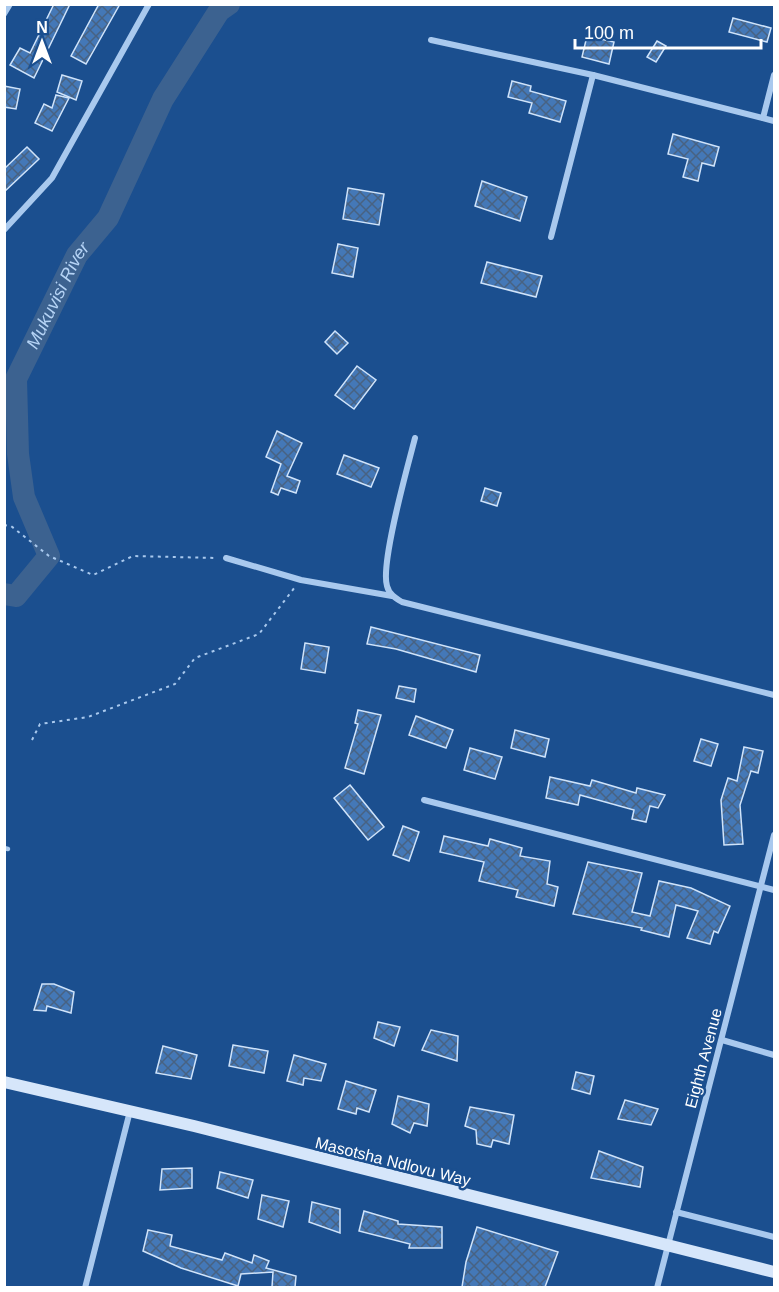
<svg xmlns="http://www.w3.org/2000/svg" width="779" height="1292" font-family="Helvetica,sans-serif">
	<defs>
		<pattern id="building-cross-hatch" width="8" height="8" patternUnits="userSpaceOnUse" patternTransform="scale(1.5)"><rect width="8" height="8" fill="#4478b7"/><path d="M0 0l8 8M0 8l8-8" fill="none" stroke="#486282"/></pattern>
	</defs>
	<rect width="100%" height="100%" fill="#1b4f8f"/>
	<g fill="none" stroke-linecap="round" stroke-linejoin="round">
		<path stroke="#3c6290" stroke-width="22" id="s1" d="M 4,594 L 16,596 L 49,556 L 24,497 L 18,454 L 16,379 L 77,255 L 108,218 L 163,99 L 219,11 L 229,4"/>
	</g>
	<g fill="url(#building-cross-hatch)" stroke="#cfe3fa" stroke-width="1.5">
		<path d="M 54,4 L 70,4 L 34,78 L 10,65 L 20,48 L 30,53 Z"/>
		<path d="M 99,4 L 120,4 L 86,64 L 71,56 Z"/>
		<path d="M 733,18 L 771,28 L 767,42 L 729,32 Z"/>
		<path d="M 587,36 L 614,42 L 609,64 L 582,57 Z"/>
		<path d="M 657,41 L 666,46 L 656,62 L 647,57 Z"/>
		<path d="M 62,75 L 82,81 L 76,100 L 57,92 Z"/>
		<path d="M 512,81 L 531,86 L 530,91 L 566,101 L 560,122 L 529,113 L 532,103 L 508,97 Z"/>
		<path d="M 4,86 L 20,89 L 16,109 L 4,107 Z"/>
		<path d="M 56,95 L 69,98 L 52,131 L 35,123 L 44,104 L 52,108 Z"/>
		<path d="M 673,134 L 719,147 L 714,166 L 702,163 L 698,181 L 683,177 L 688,159 L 668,154 Z"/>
		<path d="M 27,147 L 39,159 L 4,192 L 4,169 Z"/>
		<path d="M 482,181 L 527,197 L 520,221 L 475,206 Z"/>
		<path d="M 348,188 L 384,194 L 379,225 L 343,219 Z"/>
		<path d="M 338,244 L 358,248 L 353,277 L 332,273 Z"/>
		<path d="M 487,262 L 542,276 L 536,297 L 481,283 Z"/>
		<path d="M 335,331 L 348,343 L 337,354 L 325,342 Z"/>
		<path d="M 357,366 L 376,380 L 354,409 L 335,395 Z"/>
		<path d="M 277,431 L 302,443 L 287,476 L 300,481 L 296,493 L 281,488 L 278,495 L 271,492 L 281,464 L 266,457 Z"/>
		<path d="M 344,455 L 379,468 L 371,487 L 337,474 Z"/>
		<path d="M 485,488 L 501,493 L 497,506 L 481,501 Z"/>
		<path d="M 371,627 L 480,655 L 476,672 L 396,649 L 367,644 Z"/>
		<path d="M 305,643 L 329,647 L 325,673 L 301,669 Z"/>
		<path d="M 399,686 L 416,689 L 414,702 L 396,698 Z"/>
		<path d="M 358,710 L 381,715 L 364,774 L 345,768 L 358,724 L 355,723 Z"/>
		<path d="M 416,716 L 453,730 L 446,748 L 409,735 Z"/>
		<path d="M 515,730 L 549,739 L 545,757 L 511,748 Z"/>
		<path d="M 701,739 L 718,744 L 711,766 L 694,761 Z"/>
		<path d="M 744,747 L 763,751 L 758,773 L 751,771 L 740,805 L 743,844 L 724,845 L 721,800 L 728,778 L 737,781 Z"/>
		<path d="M 470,748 L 502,757 L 495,779 L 464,770 Z"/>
		<path d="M 550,777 L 590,786 L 592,780 L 636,793 L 637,788 L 665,795 L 658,808 L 650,806 L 646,822 L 632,819 L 634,810 L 580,795 L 578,805 L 546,798 Z"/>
		<path d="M 350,785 L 384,827 L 368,840 L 334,798 Z"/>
		<path d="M 403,826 L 419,832 L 409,861 L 393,855 Z"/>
		<path d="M 444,836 L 488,846 L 490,839 L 522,848 L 520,856 L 550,861 L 547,884 L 558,887 L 554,906 L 516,897 L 518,890 L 479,881 L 484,862 L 440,852 Z"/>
		<path d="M 588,862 L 642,873 L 632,912 L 650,916 L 659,881 L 691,888 L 730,906 L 718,933 L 714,931 L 710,944 L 687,938 L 698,911 L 676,905 L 669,937 L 641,930 L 642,928 L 573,914 Z"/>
		<path d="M 42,984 L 54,984 L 74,992 L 71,1013 L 47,1006 L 46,1011 L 34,1010 Z"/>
		<path d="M 378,1022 L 400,1027 L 394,1046 L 374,1038 Z"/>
		<path d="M 431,1030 L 458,1036 L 457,1061 L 422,1050 Z"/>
		<path d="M 233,1045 L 268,1051 L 264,1073 L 229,1066 Z"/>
		<path d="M 163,1046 L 197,1055 L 191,1079 L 156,1073 Z"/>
		<path d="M 294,1055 L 326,1064 L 321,1081 L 304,1078 L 303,1085 L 287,1081 Z"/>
		<path d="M 576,1072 L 594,1076 L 590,1094 L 572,1089 Z"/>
		<path d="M 346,1081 L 376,1090 L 369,1112 L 357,1108 L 356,1114 L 338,1109 Z"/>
		<path d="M 398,1096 L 429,1104 L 427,1126 L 414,1123 L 410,1133 L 392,1124 Z"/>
		<path d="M 625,1100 L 658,1109 L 651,1125 L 618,1119 Z"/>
		<path d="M 470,1107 L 514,1115 L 509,1144 L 493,1140 L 491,1147 L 477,1144 L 476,1130 L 465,1126 Z"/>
		<path d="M 599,1151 L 643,1167 L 640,1187 L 591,1178 Z"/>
		<path d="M 192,1168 L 192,1188 L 160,1190 L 162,1169 Z"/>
		<path d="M 220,1172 L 253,1180 L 248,1198 L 217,1188 Z"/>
		<path d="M 262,1195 L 289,1201 L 283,1227 L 258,1219 Z"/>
		<path d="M 312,1202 L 340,1209 L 340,1233 L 309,1222 Z"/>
		<path d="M 364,1211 L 398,1221 L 398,1224 L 442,1227 L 442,1248 L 409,1248 L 410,1244 L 359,1231 Z"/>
		<path d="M 477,1227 L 558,1252 L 545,1287 L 462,1287 L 466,1262 Z"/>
		<path d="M 148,1230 L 172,1235 L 170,1246 L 222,1260 L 225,1253 L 252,1263 L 254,1255 L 269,1261 L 266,1268 L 296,1276 L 295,1287 L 272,1287 L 273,1272 L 241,1274 L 238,1286 L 181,1268 L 143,1251 Z"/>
	</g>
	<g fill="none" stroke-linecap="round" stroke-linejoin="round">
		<g stroke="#a9c9ee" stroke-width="2" stroke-dasharray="3 4.5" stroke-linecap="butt">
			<path d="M 4,525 L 11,526 L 49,556 L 93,575 L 133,556 L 217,558"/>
			<path d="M 32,740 L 40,724 L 88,717 L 175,684 L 195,658 L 259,634 L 295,587"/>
		</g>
		<path stroke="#a9c9ee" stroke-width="4.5" d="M 4,848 L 8,849"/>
		<g stroke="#a9c9ee" stroke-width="6">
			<path d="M 4,14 L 10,4"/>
			<path d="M 431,40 L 593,75 L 774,121"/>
			<path d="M 763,118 L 774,75"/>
			<path d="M 4,230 L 52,178 L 149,4"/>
			<path d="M 551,237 L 593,75"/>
			<path d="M 415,438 C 408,465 380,564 387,586 C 389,594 395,598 402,602 L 774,695"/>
			<path d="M 226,558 L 301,580 L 392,596"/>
			<path d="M 424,800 L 774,890"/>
			<path d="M 722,1040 L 774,1055"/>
			<path d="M 676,1212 L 774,1237"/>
			<path d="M 85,1288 L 130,1111"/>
			<path d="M 657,1288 L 774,835"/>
		</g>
		<path stroke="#d6e6fa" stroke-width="12" d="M 4,1082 L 194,1126 L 774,1272"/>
	</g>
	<g text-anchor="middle" stroke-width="5" stroke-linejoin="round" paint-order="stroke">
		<g font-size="16" fill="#fff" stroke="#1b4f8f">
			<text transform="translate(703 1058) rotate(-75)" y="6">Eighth Avenue</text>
			<text transform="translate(393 1161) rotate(14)" y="6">Masotsha Ndlovu Way</text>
		</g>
		<g font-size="18" font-style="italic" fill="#b5d3f5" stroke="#1b4f8f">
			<text dy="6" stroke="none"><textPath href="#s1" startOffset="340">Mukuvisi River</textPath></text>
		</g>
	</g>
	<rect width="779" height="1292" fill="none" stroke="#ffffff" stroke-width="12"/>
	<g transform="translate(42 42)" stroke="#1b4f8f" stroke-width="4.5" paint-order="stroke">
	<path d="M0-4.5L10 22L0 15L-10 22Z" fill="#ffffff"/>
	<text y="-9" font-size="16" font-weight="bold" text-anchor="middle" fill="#ffffff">N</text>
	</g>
	<path d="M575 39v9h186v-9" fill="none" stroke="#ffffff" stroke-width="3"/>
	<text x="584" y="39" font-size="18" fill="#ffffff" stroke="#1b4f8f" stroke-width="4.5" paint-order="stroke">100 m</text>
</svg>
